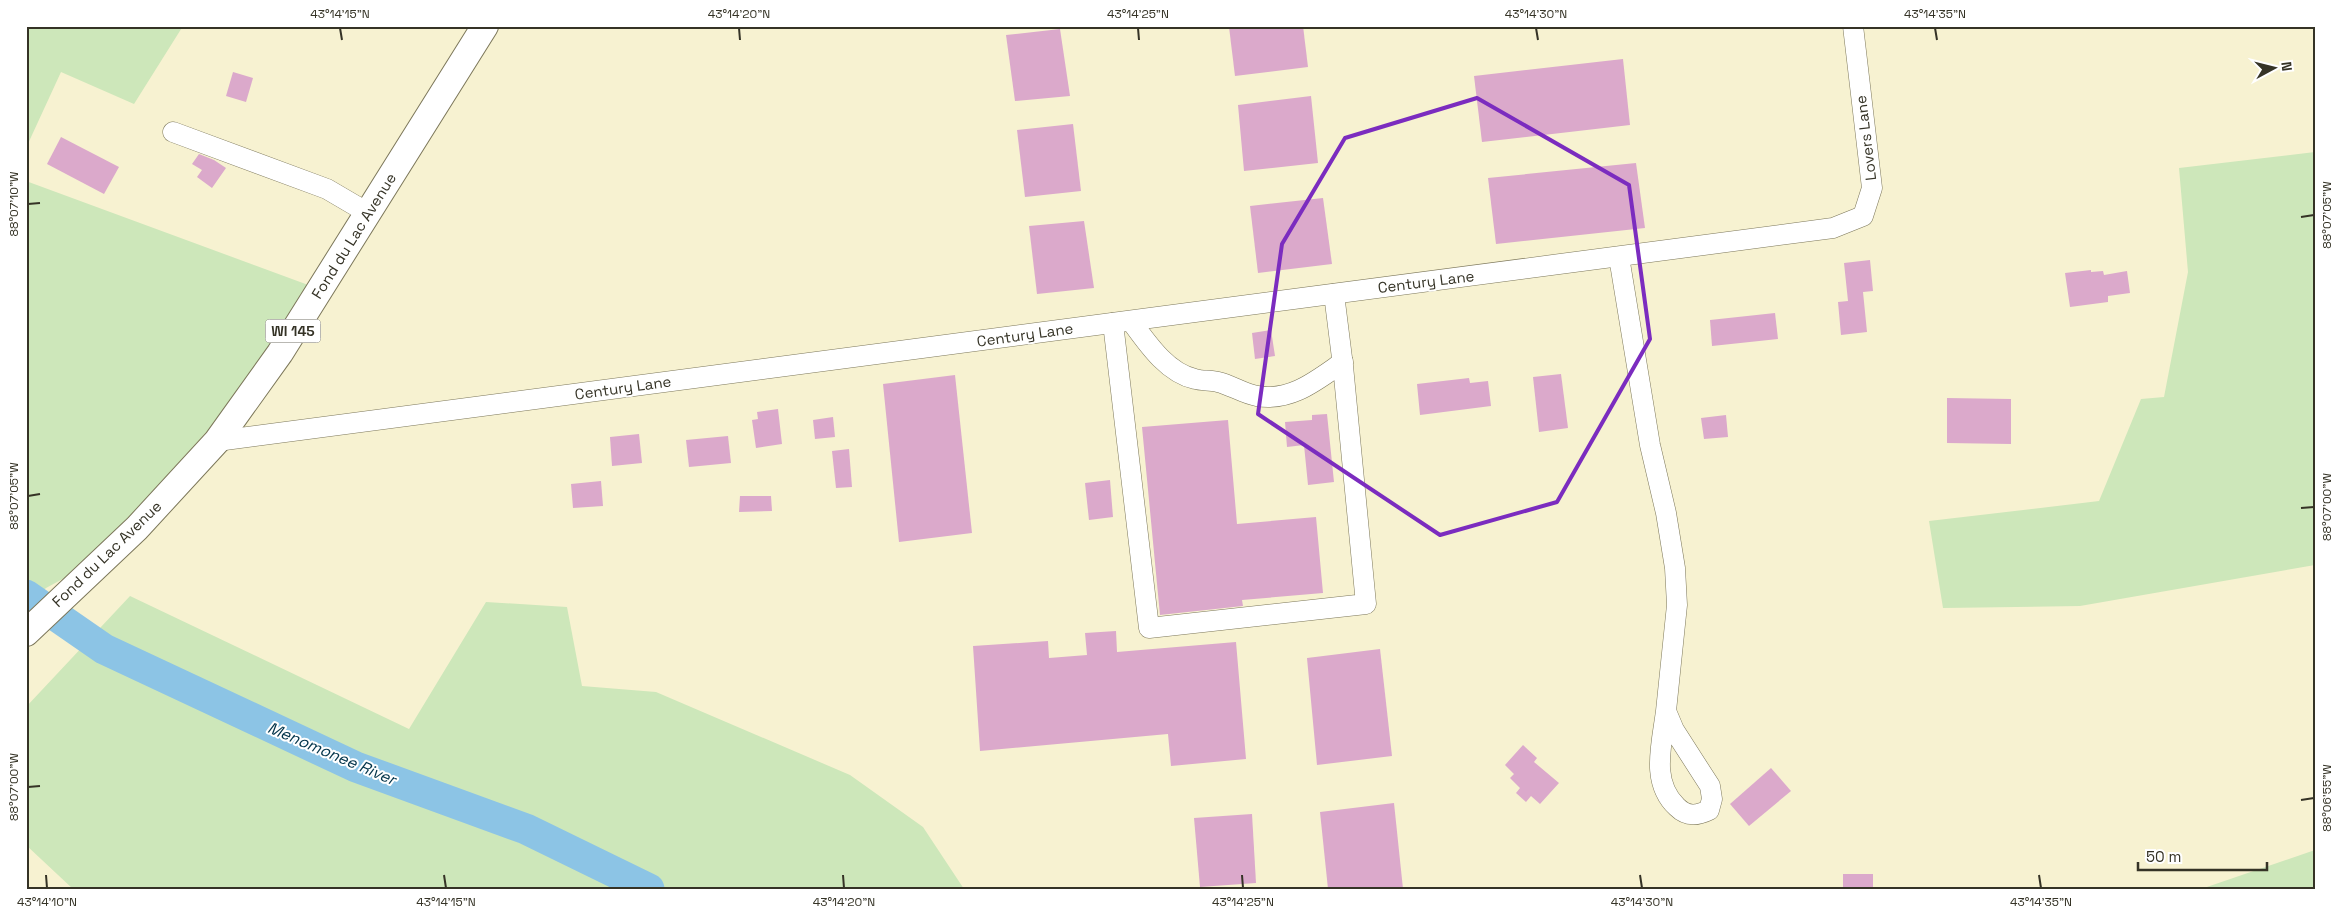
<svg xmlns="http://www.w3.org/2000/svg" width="2341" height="915" font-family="'Space Grotesk',sans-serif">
	<rect width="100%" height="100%" fill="#f7f2d1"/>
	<g fill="#cde7ba">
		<path d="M 26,26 L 183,26 L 134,104 L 61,72 L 26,148 Z"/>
		<path d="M 2315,152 L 2315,565 L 2080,606 L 1943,608 L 1929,521 L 2099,501 L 2141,399 L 2164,397 L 2188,272 L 2179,168 Z"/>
		<path d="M 26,181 L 311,286 L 245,383 L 209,429 L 113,535 L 70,575 L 46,588 L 26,607 Z"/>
		<path d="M 130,596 L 409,729 L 486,602 L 567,607 L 582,686 L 656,692 L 850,775 L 923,827 L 964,889 L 73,889 L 26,845 L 26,707 Z"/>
		<path d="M 2315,850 L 2315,889 L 2201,889 Z"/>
	</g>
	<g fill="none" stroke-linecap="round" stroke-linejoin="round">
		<path stroke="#8cc4e5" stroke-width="31" d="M 26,595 L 104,649 L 356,767 L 526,829 L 649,889"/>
	</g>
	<g fill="#dba9cb">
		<path d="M 1237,26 L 1303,26 L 1308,67 L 1235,76 L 1229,27 Z"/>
		<path d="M 1060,29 L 1070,96 L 1015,101 L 1006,35 Z"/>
		<path d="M 1623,59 L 1630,125 L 1482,142 L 1474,76 Z"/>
		<path d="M 233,72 L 253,78 L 246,102 L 226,96 Z"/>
		<path d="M 1311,96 L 1318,163 L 1244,171 L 1238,105 Z"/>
		<path d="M 1073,124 L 1081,191 L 1025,197 L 1017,130 Z"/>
		<path d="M 61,137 L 119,167 L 104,194 L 47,164 Z"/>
		<path d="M 199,154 L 214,160 L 226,168 L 212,188 L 197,177 L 202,170 L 192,164 Z"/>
		<path d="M 1636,163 L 1645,228 L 1496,244 L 1488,178 Z"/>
		<path d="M 1323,198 L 1332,264 L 1258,273 L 1250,206 Z"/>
		<path d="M 1084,221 L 1094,288 L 1037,294 L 1029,226 Z"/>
		<path d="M 1870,260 L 1873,291 L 1863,292 L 1867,332 L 1841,335 L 1838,302 L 1848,301 L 1844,263 Z"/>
		<path d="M 2091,270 L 2091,272 L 2103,271 L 2104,275 L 2127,271 L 2130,293 L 2108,296 L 2108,302 L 2070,307 L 2065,273 Z"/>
		<path d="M 1775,313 L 1778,339 L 1712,346 L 1710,320 Z"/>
		<path d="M 1271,330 L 1275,356 L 1255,359 L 1252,333 Z"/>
		<path d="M 1561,374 L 1568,428 L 1539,432 L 1533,377 Z"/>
		<path d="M 955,375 L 972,533 L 899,542 L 883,384 Z"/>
		<path d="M 1469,378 L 1470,383 L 1488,381 L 1491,406 L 1420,415 L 1417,384 Z"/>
		<path d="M 1947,398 L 2011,399 L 2011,444 L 1947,443 Z"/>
		<path d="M 778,409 L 782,444 L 756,448 L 752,420 L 758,419 L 757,412 Z"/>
		<path d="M 1327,414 L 1334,482 L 1308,485 L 1304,445 L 1287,447 L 1285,422 L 1312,420 L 1312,415 Z"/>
		<path d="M 1726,415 L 1728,437 L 1704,439 L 1701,418 Z"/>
		<path d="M 833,417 L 835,437 L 815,439 L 813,420 Z"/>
		<path d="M 1228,420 L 1237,524 L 1316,517 L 1323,593 L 1242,600 L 1243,606 L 1160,615 L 1142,427 Z"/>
		<path d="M 639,434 L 642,463 L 612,466 L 610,437 Z"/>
		<path d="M 728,436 L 731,463 L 689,467 L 686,440 Z"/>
		<path d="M 849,449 L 852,487 L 836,488 L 832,451 Z"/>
		<path d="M 1110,480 L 1113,517 L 1089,520 L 1085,483 Z"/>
		<path d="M 601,481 L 603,506 L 573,508 L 571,484 Z"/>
		<path d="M 740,496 L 771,496 L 772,511 L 739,512 Z"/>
		<path d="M 1116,631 L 1117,652 L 1236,642 L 1246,759 L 1171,766 L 1168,734 L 980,751 L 973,646 L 1048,641 L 1049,658 L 1087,655 L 1085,633 Z"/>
		<path d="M 1380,649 L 1392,756 L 1317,765 L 1307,658 Z"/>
		<path d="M 1523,745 L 1537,758 L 1534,762 L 1559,783 L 1540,804 L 1531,796 L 1526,802 L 1516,793 L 1520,788 L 1510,778 L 1514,774 L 1505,765 Z"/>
		<path d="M 1771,768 L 1791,791 L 1749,826 L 1730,804 Z"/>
		<path d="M 1394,803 L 1403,889 L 1328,889 L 1320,812 Z"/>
		<path d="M 1252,814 L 1256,883 L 1200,887 L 1194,818 Z"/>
		<rect x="1843" y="874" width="30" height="15"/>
	</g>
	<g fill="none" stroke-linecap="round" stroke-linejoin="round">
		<g stroke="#7c775a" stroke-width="21">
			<g id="minor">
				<path d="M 173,132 L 327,189 L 368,213"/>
				<path d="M 1619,257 L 1650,445 L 1666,513 L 1675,568 L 1677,605 L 1666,711 L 1674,730 L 1710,786 L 1712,799 L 1709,810 C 1697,816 1687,817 1677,807 C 1650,782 1662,744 1666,711"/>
				<path d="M 1131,321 C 1147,343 1167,373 1195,379 C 1202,381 1210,380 1218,382 C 1231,385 1244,394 1257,396 C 1291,402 1317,380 1343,362"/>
				<path d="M 1113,323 L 1149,628 L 1366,604 L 1343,366 L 1334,294"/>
				<path d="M 217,441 L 1833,228 L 1863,216 L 1872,188 L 1853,26"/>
			</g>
		</g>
		<g stroke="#7c775a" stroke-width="28">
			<path id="major" d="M 26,633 L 137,528 L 217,441 L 280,353 L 485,26"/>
		</g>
		<use href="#minor" stroke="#fff" stroke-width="20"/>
		<use href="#major" stroke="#fff" stroke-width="26"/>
	</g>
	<path fill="none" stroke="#7b2cbf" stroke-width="4" stroke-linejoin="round" d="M 1477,98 L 1629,185 L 1650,339 L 1557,502 L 1440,535 L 1258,414 L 1282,244 L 1345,138 Z"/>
	<path fill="none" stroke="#353326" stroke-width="2" d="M 340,28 L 342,40M 739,28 L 740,40M 1138,28 L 1139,40M 1536,28 L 1538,40M 1935,28 L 1937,40M 28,204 L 40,203M 2301,217 L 2314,215M 28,496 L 40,494M 2301,508 L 2314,507M 28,787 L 40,786M 2301,800 L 2314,798M 46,875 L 47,888M 444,875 L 446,888M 843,875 L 844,888M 1242,875 L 1243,888M 1640,875 L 1642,888M 2039,875 L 2041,888"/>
	<g text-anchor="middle" stroke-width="4" stroke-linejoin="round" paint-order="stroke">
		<rect fill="#fff" stroke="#727067" stroke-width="1" x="265.5" y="319.5" width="55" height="23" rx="4"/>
		<g font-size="14" font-weight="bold" fill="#353326">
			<text x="293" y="336">WI 145</text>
		</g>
		<g font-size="15" fill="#353326" stroke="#fff">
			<text transform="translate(1866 138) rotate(-97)" y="5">Lovers Lane</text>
			<text transform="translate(354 236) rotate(-58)" y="5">Fond du Lac Avenue</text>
			<text transform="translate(1426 282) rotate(-7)" y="5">Century Lane</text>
			<text transform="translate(1025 335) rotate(-8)" y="5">Century Lane</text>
			<text transform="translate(623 388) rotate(-8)" y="5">Century Lane</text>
			<text transform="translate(107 554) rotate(-44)" y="5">Fond du Lac Avenue</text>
		</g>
		<g font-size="16" font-style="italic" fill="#02344a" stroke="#fff">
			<text transform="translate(332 753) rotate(23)" y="6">Menomonee River</text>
		</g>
	</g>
	<rect width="2341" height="915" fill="none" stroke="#ffffff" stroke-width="55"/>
	<g transform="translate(2274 68) rotate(83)" stroke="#ffffff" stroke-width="4" paint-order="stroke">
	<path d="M0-4L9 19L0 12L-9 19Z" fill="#353326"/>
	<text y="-8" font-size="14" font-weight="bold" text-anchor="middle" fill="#353326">N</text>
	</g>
	<path d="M2138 862v8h129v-8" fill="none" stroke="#353326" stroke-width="2.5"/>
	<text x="2146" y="862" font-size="15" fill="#353326" stroke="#ffffff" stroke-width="4" paint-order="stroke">50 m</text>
	<rect x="28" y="28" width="2286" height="860" fill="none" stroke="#353326" stroke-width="2"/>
	<g font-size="12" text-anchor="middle" fill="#353326">
		<text x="340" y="18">43°14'15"N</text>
		<text x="739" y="18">43°14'20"N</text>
		<text x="1138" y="18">43°14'25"N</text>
		<text x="1536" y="18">43°14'30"N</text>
		<text x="1935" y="18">43°14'35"N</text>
		<text transform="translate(14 204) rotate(-90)" y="4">88°07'10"W</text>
		<text transform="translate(2327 215) rotate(-90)" y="4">88°07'05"W</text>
		<text transform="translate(14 496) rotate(-90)" y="4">88°07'05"W</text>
		<text transform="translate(2327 507) rotate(-90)" y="4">88°07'00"W</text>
		<text transform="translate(14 787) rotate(-90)" y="4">88°07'00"W</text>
		<text transform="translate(2327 798) rotate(-90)" y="4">88°06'55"W</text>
		<text x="47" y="906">43°14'10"N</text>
		<text x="446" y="906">43°14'15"N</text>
		<text x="844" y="906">43°14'20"N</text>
		<text x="1243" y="906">43°14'25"N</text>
		<text x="1642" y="906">43°14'30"N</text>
		<text x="2041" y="906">43°14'35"N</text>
	</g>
</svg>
